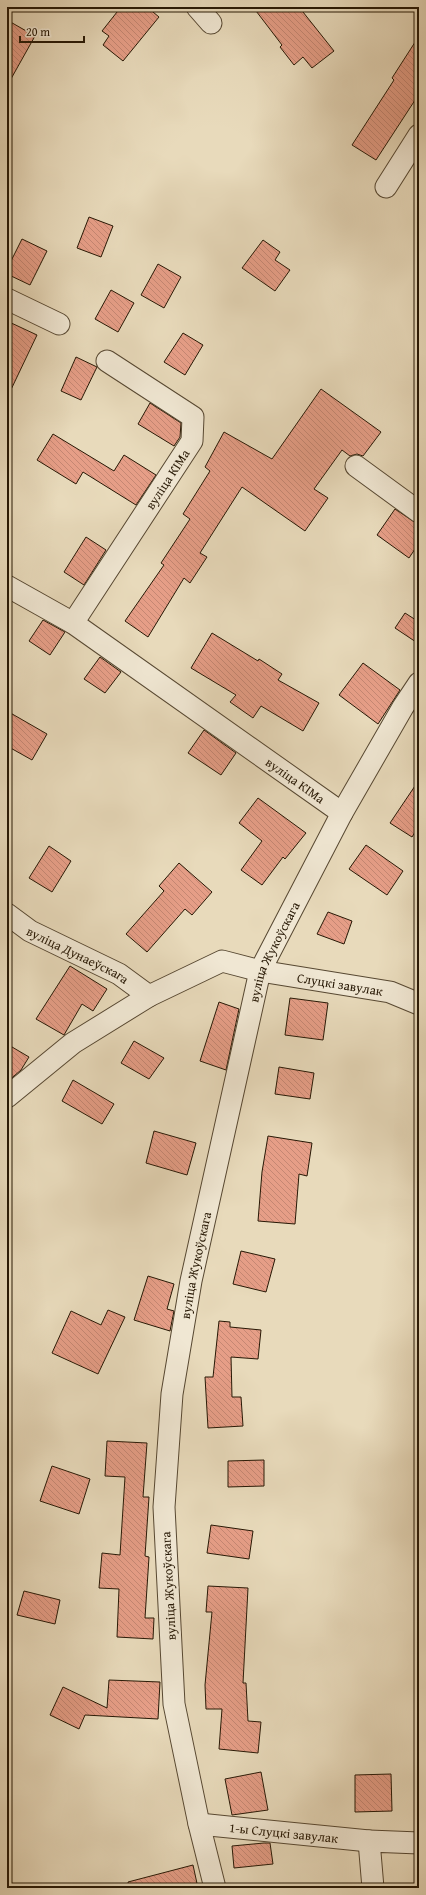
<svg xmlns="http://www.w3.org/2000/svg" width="426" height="1895" font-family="'Gentium Book Plus',serif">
	<defs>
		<pattern id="building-back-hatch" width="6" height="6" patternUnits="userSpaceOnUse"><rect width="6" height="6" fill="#e69e87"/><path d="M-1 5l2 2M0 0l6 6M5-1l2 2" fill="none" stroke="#c58773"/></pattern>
	</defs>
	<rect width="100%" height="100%" fill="#e8dabb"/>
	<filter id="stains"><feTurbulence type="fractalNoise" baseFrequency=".005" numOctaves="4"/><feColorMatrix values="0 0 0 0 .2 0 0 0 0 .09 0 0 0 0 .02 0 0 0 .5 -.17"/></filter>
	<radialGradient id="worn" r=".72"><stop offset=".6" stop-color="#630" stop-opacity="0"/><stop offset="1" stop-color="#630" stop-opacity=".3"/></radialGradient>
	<g fill="url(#building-back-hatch)" stroke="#271805">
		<path d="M 121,7 L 147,7 L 159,17 L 123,61 L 103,45 L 109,36 L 102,31 Z"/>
		<path d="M 253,7 L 299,7 L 334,51 L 312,68 L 303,57 L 294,65 L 280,47 L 282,45 Z"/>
		<path d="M 7,20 L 35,36 L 7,86 Z"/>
		<path d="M 419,36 L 419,94 L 376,160 L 352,145 L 394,80 L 392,78 Z"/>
		<path d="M 89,217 L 113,226 L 101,257 L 77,248 Z"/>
		<path d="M 22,239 L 47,251 L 30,285 L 7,274 L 7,269 Z"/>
		<path d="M 263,240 L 280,252 L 275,260 L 290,270 L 275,291 L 242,268 Z"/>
		<path d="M 158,264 L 181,277 L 164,308 L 141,295 Z"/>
		<path d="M 111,290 L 134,303 L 118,332 L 95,319 Z"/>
		<path d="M 7,321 L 37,335 L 7,398 Z"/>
		<path d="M 183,333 L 203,345 L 185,375 L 164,362 Z"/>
		<path d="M 76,357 L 97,367 L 81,400 L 61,391 Z"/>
		<path d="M 321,389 L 381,432 L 363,456 L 357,454 L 350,456 L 342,450 L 314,489 L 328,498 L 305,531 L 242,487 L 200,553 L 207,557 L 190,583 L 184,578 L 148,637 L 125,621 L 164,565 L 161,563 L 190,519 L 183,514 L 210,471 L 205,467 L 224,432 L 272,459 Z"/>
		<path d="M 150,403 L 181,423 L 180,437 L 174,446 L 138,424 Z"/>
		<path d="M 53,434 L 114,471 L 124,455 L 156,475 L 136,505 L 83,472 L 76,484 L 37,460 Z"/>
		<path d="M 395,509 L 419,525 L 419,543 L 409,558 L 377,535 Z"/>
		<path d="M 86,537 L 106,550 L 84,585 L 64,572 Z"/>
		<path d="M 405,613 L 419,622 L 419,644 L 395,628 Z"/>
		<path d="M 43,620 L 65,632 L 50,655 L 29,641 Z"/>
		<path d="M 212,633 L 258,661 L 259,659 L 282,674 L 278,680 L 319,703 L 303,731 L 261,706 L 253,718 L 230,702 L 236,695 L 191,668 Z"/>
		<path d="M 100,657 L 121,672 L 105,693 L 84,679 Z"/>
		<path d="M 363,663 L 400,690 L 378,724 L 339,695 Z"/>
		<path d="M 7,711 L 47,734 L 32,760 L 7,746 Z"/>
		<path d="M 204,730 L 236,753 L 221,775 L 188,753 Z"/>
		<path d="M 419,780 L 419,826 L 412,837 L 390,823 Z"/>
		<path d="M 258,798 L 306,833 L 285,859 L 283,857 L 262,885 L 241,870 L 262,841 L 239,823 Z"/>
		<path d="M 366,845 L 403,871 L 387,895 L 349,869 Z"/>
		<path d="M 49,846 L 71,861 L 52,892 L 29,878 Z"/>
		<path d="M 179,863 L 212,892 L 192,915 L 185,909 L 147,952 L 126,934 L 164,891 L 159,886 Z"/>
		<path d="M 328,912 L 352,921 L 344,944 L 317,934 Z"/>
		<path d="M 70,966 L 107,989 L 93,1011 L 82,1004 L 64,1035 L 36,1019 Z"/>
		<path d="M 290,998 L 328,1003 L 323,1040 L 285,1035 Z"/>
		<path d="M 219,1002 L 239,1009 L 226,1070 L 200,1061 Z"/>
		<path d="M 134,1041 L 164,1058 L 149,1079 L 121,1063 Z"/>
		<path d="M 7,1044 L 29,1057 L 21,1070 L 7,1082 Z"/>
		<path d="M 279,1067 L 314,1073 L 310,1099 L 275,1094 Z"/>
		<path d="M 73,1080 L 114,1104 L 102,1124 L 62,1101 Z"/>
		<path d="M 154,1131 L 196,1143 L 187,1175 L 146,1163 Z"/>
		<path d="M 268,1136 L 312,1143 L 307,1176 L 299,1174 L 295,1224 L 258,1221 L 262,1172 Z"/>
		<path d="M 241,1251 L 275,1259 L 266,1292 L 233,1284 Z"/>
		<path d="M 148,1276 L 174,1284 L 167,1309 L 174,1311 L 170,1331 L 134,1320 Z"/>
		<path d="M 108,1310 L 125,1317 L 98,1374 L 52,1353 L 71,1311 L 101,1325 Z"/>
		<path d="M 219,1321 L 230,1322 L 230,1327 L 261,1330 L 258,1359 L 231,1357 L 232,1397 L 241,1397 L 243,1426 L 208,1428 L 205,1377 L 213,1377 Z"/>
		<path d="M 107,1441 L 147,1443 L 143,1497 L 149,1497 L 145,1556 L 149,1557 L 145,1618 L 154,1618 L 153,1639 L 117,1637 L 119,1589 L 99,1588 L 102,1553 L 120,1555 L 125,1477 L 105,1476 Z"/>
		<path d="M 264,1460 L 264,1486 L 228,1487 L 228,1461 Z"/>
		<path d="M 52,1466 L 90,1479 L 79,1514 L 40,1501 Z"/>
		<path d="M 211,1525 L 253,1531 L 249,1559 L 207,1553 Z"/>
		<path d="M 208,1586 L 248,1588 L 243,1683 L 246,1683 L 248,1721 L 261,1722 L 258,1753 L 219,1749 L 222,1709 L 206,1709 L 205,1685 L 212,1612 L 206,1612 Z"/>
		<path d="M 24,1591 L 60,1600 L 55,1624 L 17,1615 Z"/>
		<path d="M 109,1680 L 160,1682 L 158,1719 L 85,1715 L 79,1729 L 50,1715 L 63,1687 L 107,1708 Z"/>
		<path d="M 261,1772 L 268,1810 L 232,1815 L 225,1779 Z"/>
		<path d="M 391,1774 L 392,1811 L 355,1812 L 355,1775 Z"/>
		<path d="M 264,1843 L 270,1843 L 273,1864 L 234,1868 L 232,1846 Z"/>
		<path d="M 193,1865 L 198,1888 L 129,1888 L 128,1882 Z"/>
	</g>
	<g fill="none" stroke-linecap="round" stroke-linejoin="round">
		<g stroke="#574832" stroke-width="23">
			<g id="street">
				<path d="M 197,7 L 211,23"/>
				<path d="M 386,187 L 419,135"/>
				<path d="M 7,299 L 59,324"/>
				<path d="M 356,466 L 419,512"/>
				<path id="s1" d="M 7,586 L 73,623 L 342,813"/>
				<path id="s2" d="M 73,623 L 192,441 L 193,417 L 107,361"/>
				<path id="s3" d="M 7,914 L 30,931 L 119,974 L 149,996"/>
				<path id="s4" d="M 7,1097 L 73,1043 L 149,996 L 222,961 L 260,971 L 390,992 L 419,1004"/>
				<path id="s5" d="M 199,1824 L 369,1841"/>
				<path id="s6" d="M 215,1888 L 199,1824 L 174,1704 L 164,1507 L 172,1394 L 191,1281 L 260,971 L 342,813 L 403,707 L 419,683"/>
				<path d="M 373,1888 L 369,1841 L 419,1843"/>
			</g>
		</g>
		<use href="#street" stroke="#f0e7d3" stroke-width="21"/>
	</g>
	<g text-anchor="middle" stroke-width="4" stroke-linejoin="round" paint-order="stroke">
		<g font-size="13" fill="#271805" stroke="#f0e7d3">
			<text dy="5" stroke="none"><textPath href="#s2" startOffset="172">вуліца КІМа</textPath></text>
			<text dy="5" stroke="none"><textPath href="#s1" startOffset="348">вуліца КІМа</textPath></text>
			<text dy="5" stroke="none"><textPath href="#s6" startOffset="954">вуліца Жукоўскага</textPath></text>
			<text dy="5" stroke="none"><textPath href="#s3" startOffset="82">вуліца Дунаеўскага</textPath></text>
			<text dy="5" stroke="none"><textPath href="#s4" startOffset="376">Слуцкі завулак</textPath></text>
			<text dy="5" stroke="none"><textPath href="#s6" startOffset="630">вуліца Жукоўскага</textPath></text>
			<text transform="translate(168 1586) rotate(-93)" y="5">вуліца Жукоўскага</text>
			<text dy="5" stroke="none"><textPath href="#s5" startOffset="85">1-ы Слуцкі завулак</textPath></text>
		</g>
	</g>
	<rect width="426" height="1895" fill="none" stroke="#e8dabb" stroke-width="24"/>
	<rect x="8" y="8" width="410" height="1879" fill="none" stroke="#271805" stroke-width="2"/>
	<rect x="12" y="12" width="402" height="1871" fill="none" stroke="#271805"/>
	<path d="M20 36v6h64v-6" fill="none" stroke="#271805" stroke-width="2"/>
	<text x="26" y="36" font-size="12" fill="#271805" stroke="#f0e7d3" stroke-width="3" paint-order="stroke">20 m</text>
	<rect width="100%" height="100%" filter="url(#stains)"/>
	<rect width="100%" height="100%" fill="url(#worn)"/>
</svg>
